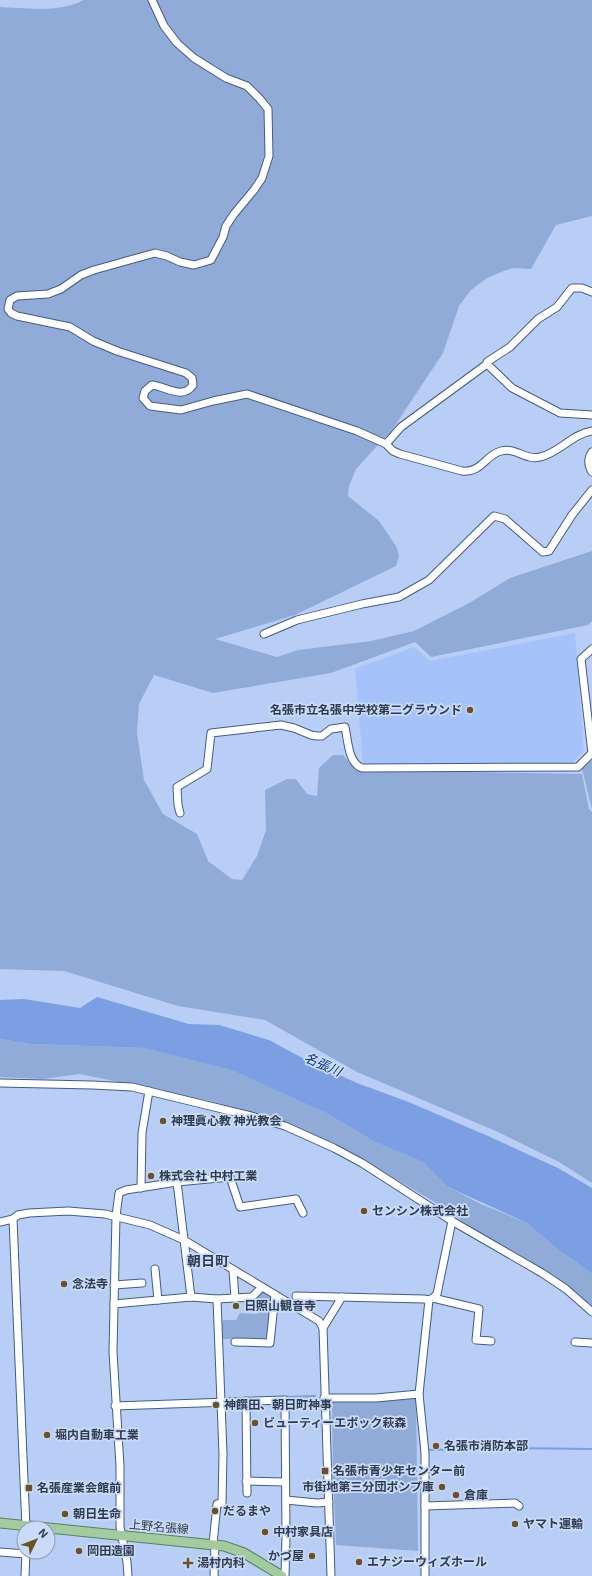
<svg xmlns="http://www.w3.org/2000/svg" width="592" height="1576" font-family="'Exo 2','Noto Sans JP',sans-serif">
	<rect width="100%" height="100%" fill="#b8cef6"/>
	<path fill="#a5c3fa" d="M 575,633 L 584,751 L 568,767 L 363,765 L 355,669 L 414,647 L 430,661 Z"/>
	<g fill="#91abd9">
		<path d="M 83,0 L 592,0 L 592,216 L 556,225 L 531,269 L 513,268 L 504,271 L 487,278 L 471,290 L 459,306 L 443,353 L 392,430 L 356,469 L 349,486 L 348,496 L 379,521 L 396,546 L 399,556 L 396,566 L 295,615 L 215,639 L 277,657 L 298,650 L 371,641 L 414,631 L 471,602 L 510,578 L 592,551 L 592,621 L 588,625 L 431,657 L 415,642 L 331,673 L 213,693 L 154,675 L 139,704 L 137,733 L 144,780 L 163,814 L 197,834 L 208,861 L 232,879 L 242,880 L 257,856 L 266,830 L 265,790 L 287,779 L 296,779 L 307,794 L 317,796 L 319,768 L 333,755 L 343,755 L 356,770 L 582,774 L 589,809 L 592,812 L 592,1183 L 559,1162 L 498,1132 L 357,1072 L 265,1020 L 178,1006 L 64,971 L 0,969 L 0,7 C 24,8 62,13 83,0 Z"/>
		<path d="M 592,760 L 592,809 L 582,769 Z"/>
		<path d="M 0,1039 L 31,1044 L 144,1048 L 231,1070 L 326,1113 L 377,1143 L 423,1162 L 448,1187 L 481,1204 L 527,1223 L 556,1248 L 592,1274 L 592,1309 L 483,1237 L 443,1207 L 343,1148 L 311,1134 L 280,1122 L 211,1101 L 80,1074 L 43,1079 L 0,1077 Z"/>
		<path d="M 263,1290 L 273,1296 L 268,1339 L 220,1339 L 220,1323 L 224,1320 L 236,1320 L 240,1313 L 257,1314 L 256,1298 Z"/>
		<path d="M 416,1397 L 418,1551 L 336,1545 L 333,1470 L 332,1400 L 394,1401 Z"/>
	</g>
	<path fill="#7b9fe2" d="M 97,997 L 189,1024 L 219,1025 L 269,1040 L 306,1060 L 357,1083 L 411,1103 L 488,1136 L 558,1168 L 592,1188 L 592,1274 L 556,1248 L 527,1223 L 448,1187 L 423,1162 L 377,1143 L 326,1113 L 231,1070 L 144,1048 L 31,1044 L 0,1039 L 0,1000 L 24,999 L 80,1008 Z"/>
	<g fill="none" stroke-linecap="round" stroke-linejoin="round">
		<g stroke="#7b9fe2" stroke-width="2">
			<path d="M 352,1395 L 370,1395"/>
			<path d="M 285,1397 L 315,1396"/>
			<path d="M 417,1406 L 420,1433"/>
			<path d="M 427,1449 L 429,1450 L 511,1448 L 592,1449"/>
		</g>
		<g stroke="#445b85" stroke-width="9">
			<g id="minor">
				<path d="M 152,0 L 164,26 L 177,43 L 194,58 L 226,78 L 247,86 L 259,98 L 268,109 L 269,156 L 262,178 L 254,190 L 234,214 L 226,226 L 223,237 L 211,260 L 194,265 L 180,262 L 167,256 L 155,253 L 94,270 L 81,275 L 61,289 L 48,294 L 17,296 L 10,300 L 8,309 L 11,313 L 17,316 L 70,327 L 93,341 L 117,351 L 186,373 L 192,378 L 193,385 C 183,400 167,387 152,385 L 145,391 L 143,398 L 150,406 L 181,410 L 213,401 L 247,394 L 357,431 L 386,444 L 393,451 L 400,454 L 462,471 C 482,473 485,455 501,451 C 516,447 526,461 540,457 C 559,453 572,434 592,431"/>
				<path d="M 487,364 L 512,388 L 560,413 L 592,415"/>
				<path d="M 386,444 L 401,427 L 487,364 L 487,362 L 510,347 L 538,319 L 557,307 L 572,288 L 582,288 L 592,292"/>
				<path d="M 592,452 C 587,459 588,465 592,472"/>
				<path d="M 264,634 L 297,620 L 362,604 L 399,597 L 429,580 L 494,516 L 505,519 L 543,552 L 549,551 L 572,515 L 592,490"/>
				<path d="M 592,753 L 581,659 L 592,649"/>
				<path d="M 180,813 L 178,805 L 177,787 L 207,769 L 211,733 L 281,725 L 294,728 L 311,735 L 317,736 L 322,736 L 331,729 L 345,727 C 348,740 348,763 362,768 L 578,767 L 592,753"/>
				<path d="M 0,1083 L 92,1085 L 132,1087 L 255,1117 L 285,1126 L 334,1148 L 362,1163 L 452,1221 L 542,1273 L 566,1289 L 592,1312"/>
				<path d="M 177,1182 L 191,1297"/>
				<path d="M 141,1188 L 142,1133 L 149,1091"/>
				<path d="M 13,1219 L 26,1528"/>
				<path d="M 0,1222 L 13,1219 L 18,1215 L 29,1213 L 68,1211 L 105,1214 L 150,1225 L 184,1240 L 319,1321 L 323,1328 L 331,1576"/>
				<path d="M 155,1269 L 158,1300"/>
				<path d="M 233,1270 L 235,1298"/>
				<path d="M 114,1285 L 142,1283"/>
				<path d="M 296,1296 L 424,1299 L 429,1300 L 433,1298 L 437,1294 L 452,1221"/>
				<path d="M 433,1298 L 479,1309 L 476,1340 L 491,1341"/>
				<path d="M 114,1304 L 191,1297 L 217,1299 L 252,1297 L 262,1287"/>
				<path d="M 323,1328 L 342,1297"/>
				<path d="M 235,1342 L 270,1343 L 275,1295"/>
				<path d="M 575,1342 L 592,1343"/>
				<path d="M 324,1398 L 376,1398 L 419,1394"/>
				<path d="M 246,1401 L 247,1493"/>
				<path d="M 115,1406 L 285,1400 L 286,1536 L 285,1576"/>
				<path d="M 246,1481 L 285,1482"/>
				<path d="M 286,1500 L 317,1503 L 329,1502"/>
				<path d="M 425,1506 L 515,1503 L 519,1506"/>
				<path d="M 213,1544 L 217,1504 L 222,1503 L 223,1454 L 217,1299"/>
				<path d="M 0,1552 L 26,1554"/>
				<path d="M 25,1576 L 26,1552"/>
				<path d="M 128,1576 L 127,1562 L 120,1527 L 120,1466 L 113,1352 L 116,1216 L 119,1193 L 126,1190 L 177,1182 L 230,1177 L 240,1207 L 296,1199 L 303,1213"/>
				<path d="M 214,1576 L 215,1544"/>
				<path d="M 425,1576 L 425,1453 L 419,1394 L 429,1300"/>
			</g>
		</g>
		<g stroke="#53825a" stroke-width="11">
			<path id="major" d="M 0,1523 L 224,1546 L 244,1553 L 282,1576"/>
		</g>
		<use href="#minor" stroke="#fff" stroke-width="7"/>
		<use href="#major" stroke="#a4cba0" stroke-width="9"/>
	</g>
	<g fill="#6a5222" stroke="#cadbf9" stroke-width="1.5">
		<circle cx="470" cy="710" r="4"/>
		<circle cx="163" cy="1121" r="4"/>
		<circle cx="151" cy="1176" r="4"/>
		<circle cx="364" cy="1211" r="4"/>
		<circle cx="64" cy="1284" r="4"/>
		<circle cx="236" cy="1306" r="4"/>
		<circle cx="216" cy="1405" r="4"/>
		<circle cx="255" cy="1423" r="4"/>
		<circle cx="47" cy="1435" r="4"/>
		<circle cx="436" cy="1446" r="4"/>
		<rect x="321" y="1467" width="8" height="8" rx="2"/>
		<circle cx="442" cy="1487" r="4"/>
		<rect x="25" y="1484" width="8" height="8" rx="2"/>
		<circle cx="456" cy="1495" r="4"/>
		<circle cx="215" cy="1511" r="4"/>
		<circle cx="65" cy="1514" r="4"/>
		<circle cx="515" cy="1524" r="4"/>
		<circle cx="265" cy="1532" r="4"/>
		<circle cx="79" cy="1551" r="4"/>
		<circle cx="312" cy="1556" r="4"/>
		<circle cx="359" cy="1562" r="4"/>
		<path d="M186 1557h4v4h4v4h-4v4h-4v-4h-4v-4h4z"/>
	</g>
	<g text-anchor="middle" stroke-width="3.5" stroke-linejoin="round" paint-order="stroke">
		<g font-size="12" font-weight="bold" fill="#2f3a4e" stroke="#cadbf9" text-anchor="start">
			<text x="462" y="714" text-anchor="end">名張市立名張中学校第二グラウンド</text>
			<text x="171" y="1125">神理眞心教 神光教会</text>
			<text x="159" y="1180">株式会社 中村工業</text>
			<text x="372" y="1215">センシン株式会社</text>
			<text x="72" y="1288">念法寺</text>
			<text x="244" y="1310">日照山観音寺</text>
			<text x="224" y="1409">神饌田、朝日町神事</text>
			<text x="263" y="1427">ビューティーエポック萩森</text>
			<text x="55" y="1439">堀内自動車工業</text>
			<text x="444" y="1450">名張市消防本部</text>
			<text x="333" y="1475">名張市青少年センター前</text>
			<text x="434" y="1491" text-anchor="end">市街地第三分団ポンプ庫</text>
			<text x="37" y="1492">名張産業会館前</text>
			<text x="464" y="1499">倉庫</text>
			<text x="223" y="1515">だるまや</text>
			<text x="73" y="1518">朝日生命</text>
			<text x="523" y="1528">ヤマト運輸</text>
			<text x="273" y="1536">中村家具店</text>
			<text x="87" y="1555">岡田造園</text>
			<text x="304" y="1560" text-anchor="end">かづ屋</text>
			<text x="367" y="1566">エナジーウィズホール</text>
			<text x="197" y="1567">湯村内科</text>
		</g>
		<g font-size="12" fill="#2f3a4e" stroke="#cadbf9">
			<text transform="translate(159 1527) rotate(5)" y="4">上野名張線</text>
		</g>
		<g font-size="13" font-style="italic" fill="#0b317d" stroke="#cadbf9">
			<text transform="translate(323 1064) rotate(24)" y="5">名張川</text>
		</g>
		<g font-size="14" font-weight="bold" fill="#2f3a4e" stroke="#cadbf9">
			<text x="208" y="1266">朝日町</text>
		</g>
	</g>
	<g transform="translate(36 1540) rotate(47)"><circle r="19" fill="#cadbf9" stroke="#8c9bb5"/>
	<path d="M0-3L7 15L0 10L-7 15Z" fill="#6a5222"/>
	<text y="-6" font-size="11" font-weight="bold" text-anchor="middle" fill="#2f3a4e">N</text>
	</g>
</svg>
